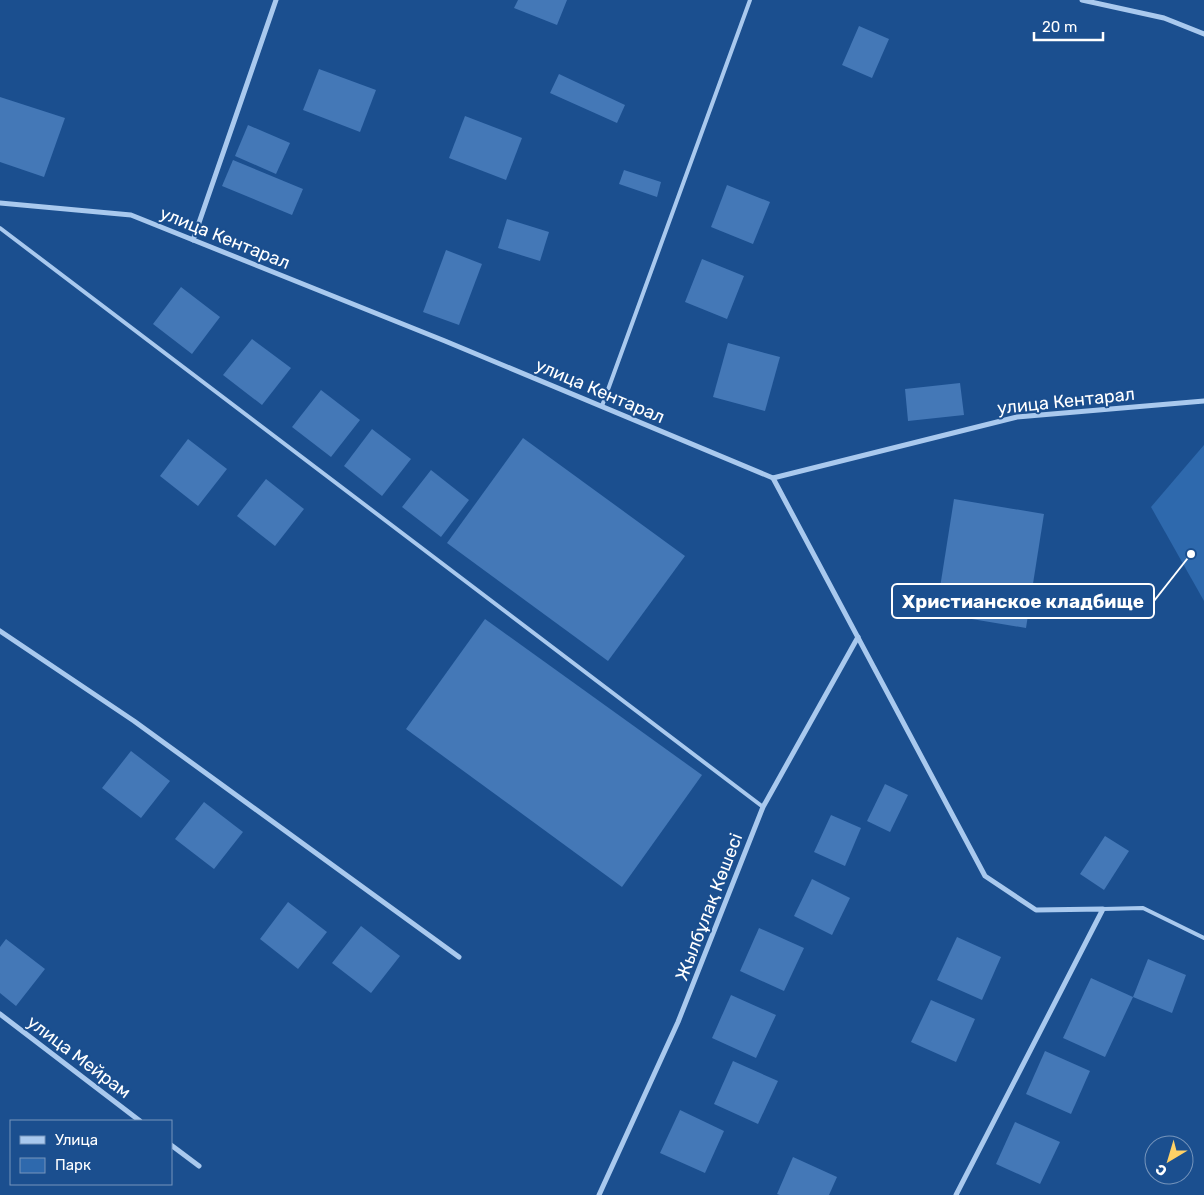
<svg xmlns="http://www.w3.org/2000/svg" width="1204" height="1195" font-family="Rubik,sans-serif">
	<rect width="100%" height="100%" fill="#1b4f8f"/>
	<path fill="#2e69ad" d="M 1204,445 L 1204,601 L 1151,507 Z"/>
	<g fill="#4478b7">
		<path d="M 518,0 L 567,0 L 557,25 L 514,8 Z"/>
		<path d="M 859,26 L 889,39 L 872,78 L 842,65 Z"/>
		<path d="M 319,69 L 376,90 L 360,132 L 303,110 Z"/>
		<path d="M 559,74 L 625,105 L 617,123 L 550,93 Z"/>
		<path d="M 0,97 L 65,118 L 44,177 L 0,162 Z"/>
		<path d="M 465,116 L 522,138 L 506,180 L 449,158 Z"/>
		<path d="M 248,125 L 290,143 L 276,174 L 235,156 Z"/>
		<path d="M 233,160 L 303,189 L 292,215 L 222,186 Z"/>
		<path d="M 624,170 L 661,182 L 657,197 L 619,184 Z"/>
		<path d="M 727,185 L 770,202 L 753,244 L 711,227 Z"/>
		<path d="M 507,219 L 549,232 L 540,261 L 498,248 Z"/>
		<path d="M 446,250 L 482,264 L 459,325 L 423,312 Z"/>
		<path d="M 702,259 L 744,276 L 727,319 L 685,302 Z"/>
		<path d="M 181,287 L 220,317 L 192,354 L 153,324 Z"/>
		<path d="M 252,339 L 291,368 L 262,405 L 223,375 Z"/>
		<path d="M 728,343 L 780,357 L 765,411 L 713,397 Z"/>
		<path d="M 960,383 L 964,415 L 908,421 L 905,389 Z"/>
		<path d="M 321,390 L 360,420 L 331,457 L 292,427 Z"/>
		<path d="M 372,429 L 411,459 L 382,496 L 344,466 Z"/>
		<path d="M 523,438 L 685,556 L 608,661 L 447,543 Z"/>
		<path d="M 188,439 L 227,469 L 198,506 L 160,476 Z"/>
		<path d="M 431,470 L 469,500 L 441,537 L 402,507 Z"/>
		<path d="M 266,479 L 304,509 L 275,546 L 237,516 Z"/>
		<path d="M 954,499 L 1044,514 L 1026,628 L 936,613 Z"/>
		<path d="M 485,619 L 702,775 L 622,887 L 406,729 Z"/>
		<path d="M 131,751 L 170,781 L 141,818 L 102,788 Z"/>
		<path d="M 885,784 L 908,795 L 890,832 L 867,821 Z"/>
		<path d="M 204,802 L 243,832 L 214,869 L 175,839 Z"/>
		<path d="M 831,815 L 861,828 L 845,866 L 814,852 Z"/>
		<path d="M 1105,836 L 1129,851 L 1104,890 L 1080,874 Z"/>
		<path d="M 812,879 L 850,898 L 832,935 L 794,916 Z"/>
		<path d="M 288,902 L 327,932 L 298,969 L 260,939 Z"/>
		<path d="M 361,926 L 400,956 L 371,993 L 332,963 Z"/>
		<path d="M 759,928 L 804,948 L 784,991 L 740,971 Z"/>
		<path d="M 957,937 L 1001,957 L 982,1000 L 937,980 Z"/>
		<path d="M 6,939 L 45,969 L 16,1006 L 0,993 L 0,947 Z"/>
		<path d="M 1148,959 L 1186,975 L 1172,1013 L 1133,997 Z"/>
		<path d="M 1091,978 L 1133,997 L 1105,1057 L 1063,1038 Z"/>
		<path d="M 731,995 L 776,1015 L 756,1058 L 712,1038 Z"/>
		<path d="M 931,1000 L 975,1019 L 956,1062 L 911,1042 Z"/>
		<path d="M 1045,1051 L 1090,1071 L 1071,1114 L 1026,1094 Z"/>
		<path d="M 733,1061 L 778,1081 L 758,1124 L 714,1104 Z"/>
		<path d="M 680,1110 L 724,1131 L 705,1173 L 660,1153 Z"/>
		<path d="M 1015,1122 L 1060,1142 L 1040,1184 L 996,1164 Z"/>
		<path d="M 793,1157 L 837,1177 L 829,1195 L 780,1195 L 777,1194 Z"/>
	</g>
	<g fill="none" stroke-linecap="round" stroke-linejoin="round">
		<g stroke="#a9c9ee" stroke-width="4">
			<path d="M 0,228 L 763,807"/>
			<path d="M 602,406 L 750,0"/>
			<path d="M 1103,909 L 1143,908 L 1204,938"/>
		</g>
		<g stroke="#a9c9ee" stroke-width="5">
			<path d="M 1082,0 L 1164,18 L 1204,34"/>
			<path d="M 0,203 L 131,215 L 445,341 L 773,478 L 1017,417 L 1204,401"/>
			<path d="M 193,240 L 276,0"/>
			<path d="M 773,478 L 985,876 L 1036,910 L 1103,909 L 956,1195"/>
			<path d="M 0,631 L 134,721 L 459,957"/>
			<path d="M 0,1014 L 140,1121"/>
			<path d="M 171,1145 L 199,1166"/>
			<path d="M 599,1195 L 678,1022 L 763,807 L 858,637"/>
		</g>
	</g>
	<g text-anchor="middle" stroke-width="4" stroke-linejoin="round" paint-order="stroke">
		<g font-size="18" fill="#fff" stroke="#1b4f8f">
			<text transform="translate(225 238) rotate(22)" y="6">улица Кентарал</text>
			<text transform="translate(600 391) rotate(23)" y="6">улица Кентарал</text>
			<text transform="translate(1066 401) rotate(-6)" y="6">улица Кентарал</text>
			<text transform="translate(709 907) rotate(-69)" y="6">Жылбұлақ Көшесі</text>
			<text transform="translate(79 1057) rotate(37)" y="6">улица Мейрам</text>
		</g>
	</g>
	<path fill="none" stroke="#fff" stroke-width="2" d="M1191 554L1154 601"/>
	<circle fill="#fff" stroke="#1b4f8f" stroke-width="2" cx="1191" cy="554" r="5"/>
	<rect fill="#1b4f8f" stroke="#fff" stroke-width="2" x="892" y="584" width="262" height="34" rx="5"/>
	<g font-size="19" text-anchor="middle" font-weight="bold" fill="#fff">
		<text x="1023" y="608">Христианское кладбище</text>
	</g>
	<rect x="10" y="1120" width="162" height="65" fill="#1b4f8f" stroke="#7695bc"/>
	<rect x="20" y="1136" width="25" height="8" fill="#a9c9ee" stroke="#7695bc"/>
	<text x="55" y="1145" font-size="15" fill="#ffffff">Улица</text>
	<rect x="20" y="1158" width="25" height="15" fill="#2e69ad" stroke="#7695bc"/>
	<text x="55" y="1170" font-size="15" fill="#ffffff">Парк</text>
	<g transform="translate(1169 1160) rotate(218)"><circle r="24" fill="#1b4f8f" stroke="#7695bc"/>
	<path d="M0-4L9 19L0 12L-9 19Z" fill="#ffd166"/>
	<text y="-8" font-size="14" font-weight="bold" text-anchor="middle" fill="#ffffff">С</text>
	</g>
	<path d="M1034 32v8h69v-8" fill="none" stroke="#ffffff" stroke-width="2.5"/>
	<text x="1042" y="32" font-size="15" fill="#ffffff" stroke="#1b4f8f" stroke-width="4" paint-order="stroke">20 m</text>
</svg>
